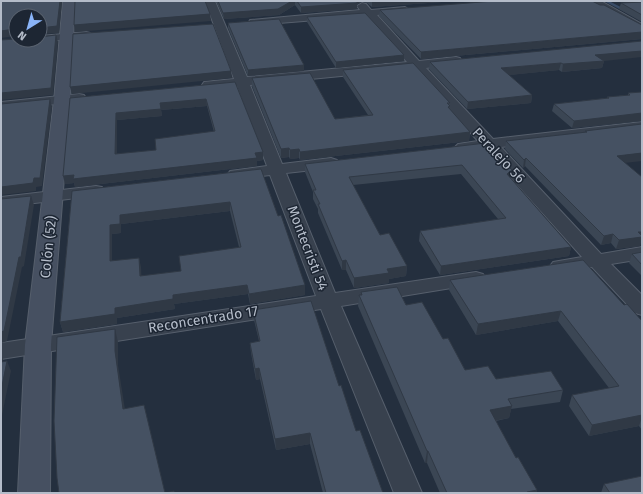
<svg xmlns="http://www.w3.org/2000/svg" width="643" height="494" font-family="'Fira Sans',sans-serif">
	<rect width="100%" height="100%" fill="#242f3e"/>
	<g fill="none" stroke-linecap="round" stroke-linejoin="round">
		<path fill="#394c67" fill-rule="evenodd" d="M 604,1 L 609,1 L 642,18 L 642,21 Z"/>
		<g stroke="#565f6c" stroke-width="2">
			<g id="minor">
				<path d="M 205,1 L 215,1 L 247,77 L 407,62 L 366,16 L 254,25 L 250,24 L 249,22 L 250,20 L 360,10 L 357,6 L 362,3 L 366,4 L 371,10 L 405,7 L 410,10 L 409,12 L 377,15 L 419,61 L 456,57 L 460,58 L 462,61 L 460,64 L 426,68 L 493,139 L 642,122 L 642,130 L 501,147 L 601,254 L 642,247 L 642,259 L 611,264 L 642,295 L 642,315 L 635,313 L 592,267 L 560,272 L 553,270 L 550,266 L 553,262 L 582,257 L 485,149 L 463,152 L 458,150 L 455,147 L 458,144 L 478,141 L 413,69 L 250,85 L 282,164 L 331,158 L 337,160 L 339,163 L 337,166 L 331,168 L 286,173 L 335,293 L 476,272 L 483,274 L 486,278 L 483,282 L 476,284 L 341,306 L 422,493 L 394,493 L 321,309 L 1,359 L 1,343 L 316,296 L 270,175 L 236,179 L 230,177 L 228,174 L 230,171 L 267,166 L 237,86 L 209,89 L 204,88 L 202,85 L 204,82 L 234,79 Z"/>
				<path d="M 588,1 L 601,1 L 642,24 L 642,31 Z"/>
				<path d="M 86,32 L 90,33 L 92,35 L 90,37 L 40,42 L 35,40 L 40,40 L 40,36 Z"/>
				<path d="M 79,94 L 84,95 L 86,98 L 84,101 L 1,110 L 1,102 Z"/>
				<path d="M 96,186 L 102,187 L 104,191 L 102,195 L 1,207 L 1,197 Z"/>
			</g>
		</g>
		<g stroke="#565f6c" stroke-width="2">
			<path id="secondary" d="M 63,1 L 75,1 L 70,100 L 51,345 L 50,493 L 18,493 L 25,345 L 54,100 Z"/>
		</g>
		<use href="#minor" fill="#38414e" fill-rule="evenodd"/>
		<use href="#secondary" fill="#465061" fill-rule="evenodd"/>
	</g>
	<g fill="#3b4654" fill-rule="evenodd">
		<path d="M 216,1 L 456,1 L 372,7 L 367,3 L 362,2 L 357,4 L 357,9 L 301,13 L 295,5 L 279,15 L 224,19 Z"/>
		<path d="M 642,2 L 642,22 L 619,9 L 621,3 Z"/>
		<path d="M 600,5 L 642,25 L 642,39 L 421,59 L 379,16 L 380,10 Z"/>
		<path d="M 307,17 L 404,61 L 336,68 L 307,22 Z"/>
		<path d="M 228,23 L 304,65 L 304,71 L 248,76 L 228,28 Z"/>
		<path d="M 604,61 L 602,68 L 562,72 L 559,70 L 508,75 L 532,95 L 531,103 L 467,109 L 429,69 L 430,62 Z"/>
		<path d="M 343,70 L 450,103 L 449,109 L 470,132 L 469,141 L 300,160 L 299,158 L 290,159 L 289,157 L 281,158 L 252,86 L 252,78 L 335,119 L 368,115 L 343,77 Z"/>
		<path d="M 235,82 L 263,160 L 257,161 L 257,166 L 75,187 L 74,183 L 65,184 L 70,98 ZM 207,106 L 214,132 L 156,150 L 117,154 L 117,120 L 162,116 L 161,110 Z"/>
		<path d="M 642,92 L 642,121 L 572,128 L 552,111 L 554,104 L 607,98 L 607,97 L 628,95 L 628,93 Z"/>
		<path d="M 585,131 L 625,163 L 640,246 L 616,249 L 611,243 L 601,245 L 525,166 L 523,168 L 505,149 L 506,141 L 585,132 Z"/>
		<path d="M 486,143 L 510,178 L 571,247 L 569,256 L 440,275 L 419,241 L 420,231 L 498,219 L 461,174 L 353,185 L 380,235 L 407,266 L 406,276 L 389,279 L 389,283 L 354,288 L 346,270 L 342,270 L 318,213 L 318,209 L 313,199 L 313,192 L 305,172 L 305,164 Z"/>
		<path d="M 261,169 L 278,216 L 305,285 L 305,295 L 250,304 L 248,294 L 174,304 L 175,309 L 117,318 L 117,324 L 63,332 L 60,322 L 72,191 ZM 230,211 L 239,247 L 181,271 L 141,276 L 141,267 L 112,261 L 112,234 L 121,233 L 121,224 Z"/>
		<path d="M 642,252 L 642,276 L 629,263 L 632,254 Z"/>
		<path d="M 450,280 L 624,305 L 642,321 L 642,430 L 639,426 L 589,436 L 569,406 L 572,395 L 609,388 L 558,321 L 476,335 L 449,290 Z"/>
		<path d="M 361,292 L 406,305 L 443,339 L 465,370 L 496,379 L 563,390 L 560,402 L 511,409 L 509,418 L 496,421 L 516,458 L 537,490 L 536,493 L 440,493 L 427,463 L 425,463 L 358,306 L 359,295 L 361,295 Z"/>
		<path d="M 253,310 L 339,386 L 356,431 L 383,493 L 323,493 L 310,444 L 276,450 L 260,379 L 256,380 L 251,353 L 250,343 L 259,341 L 254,320 Z"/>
		<path d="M 604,484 L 642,493 L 601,493 Z"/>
	</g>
	<g fill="#303945">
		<path d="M 60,1 L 62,1 L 59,33 L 40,34 L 40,28 Z"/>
		<path d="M 292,1 L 295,1 L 295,5 L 279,15 L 224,19 L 223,13 Z"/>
		<path d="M 356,1 L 362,1 L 357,4 L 357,9 L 301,13 L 301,7 Z"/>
		<path d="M 372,1 L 456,1 L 372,7 Z"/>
		<path d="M 210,14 L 211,21 L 75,32 L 74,25 Z"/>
		<path d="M 14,29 L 16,36 L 1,38 L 1,31 Z"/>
		<path d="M 642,32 L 642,39 L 421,59 L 421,52 Z"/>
		<path d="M 56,35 L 58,42 L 53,95 L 1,100 L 1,93 Z"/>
		<path d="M 642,51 L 642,57 L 604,61 L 602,68 L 562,72 L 563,64 L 595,55 Z"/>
		<path d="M 404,55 L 404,61 L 336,68 L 336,62 Z"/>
		<path d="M 561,63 L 559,70 L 500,76 L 501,68 Z"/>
		<path d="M 304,65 L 304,71 L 248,76 L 248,70 Z"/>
		<path d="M 231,71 L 232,78 L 72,94 L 70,87 Z"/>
		<path d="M 532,95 L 531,103 L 467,109 L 468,102 Z"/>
		<path d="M 50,99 L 52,107 L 42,186 L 36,187 L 36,191 L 1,195 L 1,187 Z"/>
		<path d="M 206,99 L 207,106 L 161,110 L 160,103 Z"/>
		<path d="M 161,109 L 162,116 L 117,120 L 117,162 L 115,154 L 116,113 Z"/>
		<path d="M 642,113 L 642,121 L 572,128 L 574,121 Z"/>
		<path d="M 470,132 L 469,141 L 300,160 L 300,152 Z"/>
		<path d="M 289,148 L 289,157 L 281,158 L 281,149 Z"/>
		<path d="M 299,149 L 299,158 L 290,159 L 290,150 Z"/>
		<path d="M 263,152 L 263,160 L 257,161 L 257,166 L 75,187 L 74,183 L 65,184 L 63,176 Z"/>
		<path d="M 642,153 L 642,161 L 615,164 L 617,156 Z"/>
		<path d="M 526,158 L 525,166 L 523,168 L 524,160 Z"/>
		<path d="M 512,170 L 510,179 L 507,174 Z"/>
		<path d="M 31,196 L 34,205 L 24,266 L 22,267 L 7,341 L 1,343 L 1,332 Z"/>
		<path d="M 230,202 L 230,211 L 121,224 L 121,233 L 112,234 L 112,271 L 110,261 L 110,225 L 120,215 Z"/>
		<path d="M 638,232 L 642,232 L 642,240 L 640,246 L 616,249 L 619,240 Z"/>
		<path d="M 613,234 L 611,243 L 601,245 L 604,236 Z"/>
		<path d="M 571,247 L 569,256 L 440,275 L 441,266 Z"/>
		<path d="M 139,258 L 141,267 L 142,286 L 140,276 Z"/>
		<path d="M 346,260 L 346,270 L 342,270 L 342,261 Z"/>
		<path d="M 407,266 L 406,276 L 389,279 L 389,283 L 354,288 L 354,278 L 387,269 Z"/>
		<path d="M 247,285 L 248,294 L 174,304 L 175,309 L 117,318 L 117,324 L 63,332 L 60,322 L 115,308 L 173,295 Z"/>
		<path d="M 305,285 L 305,295 L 250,304 L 249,294 Z"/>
		<path d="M 561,311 L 558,321 L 476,335 L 478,324 Z"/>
		<path d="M 115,329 L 118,342 L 118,365 L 127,422 L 123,409 L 115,351 Z"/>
		<path d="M 1,354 L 3,360 L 1,372 Z"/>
		<path d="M 7,361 L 11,371 L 1,420 L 1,391 Z"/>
		<path d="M 259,368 L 260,379 L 256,380 L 255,369 Z"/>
		<path d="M 512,406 L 509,418 L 487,422 L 490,410 Z"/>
		<path d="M 642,415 L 642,417 L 639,426 L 589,436 L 592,425 Z"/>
		<path d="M 310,433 L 310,444 L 276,450 L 275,439 Z"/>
		<path d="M 427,451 L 428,451 L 427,463 L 425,463 Z"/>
		<path d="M 537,490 L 536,493 L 527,493 L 527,492 Z"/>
	</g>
	<g fill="#455162" stroke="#303945" fill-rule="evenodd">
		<path d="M 1,1 L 60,1 L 57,26 L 40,28 L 40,16 L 16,16 L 16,32 L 14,29 L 1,31 Z"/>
		<path d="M 75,1 L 205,1 L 210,14 L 74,25 Z"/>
		<path d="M 218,1 L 292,1 L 278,9 L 223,13 Z"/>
		<path d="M 297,1 L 357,1 L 357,3 L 301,7 Z"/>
		<path d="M 494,1 L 592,1 L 600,5 L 604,5 L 642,25 L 642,32 L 421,52 L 380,10 Z"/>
		<path d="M 642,2 L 642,15 L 621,3 Z"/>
		<path d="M 365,13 L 404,55 L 336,62 L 307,17 Z"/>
		<path d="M 279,19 L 304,65 L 248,70 L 228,23 Z"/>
		<path d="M 213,24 L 231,71 L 70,87 L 73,34 Z"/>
		<path d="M 56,35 L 51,88 L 1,93 L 1,40 L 16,39 L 16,40 L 40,40 L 40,37 Z"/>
		<path d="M 642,41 L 642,51 L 595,55 L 604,61 L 563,64 L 561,63 L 501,68 L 532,95 L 468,102 L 430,62 Z"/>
		<path d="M 413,63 L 450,103 L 447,103 L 450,106 L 448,107 L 470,132 L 300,152 L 299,149 L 290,150 L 289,148 L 281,149 L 252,78 L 310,73 L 335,119 L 373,115 L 343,70 Z"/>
		<path d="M 235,82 L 263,152 L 255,153 L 257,158 L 73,179 L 74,175 L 63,176 L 70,98 ZM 206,99 L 215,131 L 155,139 L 156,150 L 115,154 L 116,113 L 161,109 L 160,103 Z"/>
		<path d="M 642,92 L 642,113 L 574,121 L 554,104 L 609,98 L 607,97 L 630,95 L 628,93 Z"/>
		<path d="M 50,99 L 40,178 L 34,178 L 33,183 L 1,187 L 1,104 Z"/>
		<path d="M 642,124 L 642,153 L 617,156 L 642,177 L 642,232 L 638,232 L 642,236 L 642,237 L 619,240 L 613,234 L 604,236 L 526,158 L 524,160 L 506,141 L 587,132 L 585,131 Z"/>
		<path d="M 486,143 L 512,170 L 507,174 L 571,247 L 441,266 L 420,231 L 506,218 L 462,165 L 349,177 L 380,235 L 389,233 L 407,266 L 387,269 L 389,273 L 354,278 L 346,260 L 342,261 L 318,204 L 320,204 L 313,190 L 316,190 L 305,164 Z"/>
		<path d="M 261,169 L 278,216 L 281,215 L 305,285 L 249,294 L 247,285 L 173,295 L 173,299 L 115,308 L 115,314 L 60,322 L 72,191 ZM 230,202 L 241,247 L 179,256 L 181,271 L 140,276 L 139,258 L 110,261 L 110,225 L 120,224 L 120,215 Z"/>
		<path d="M 31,196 L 21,257 L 19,257 L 4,331 L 1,332 L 1,199 Z"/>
		<path d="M 642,252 L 642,265 L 632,254 Z"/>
		<path d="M 583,260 L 624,305 L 627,304 L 642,321 L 642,415 L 592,425 L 572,395 L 619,386 L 561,311 L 478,324 L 450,280 Z"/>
		<path d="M 397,287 L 406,305 L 422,302 L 443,339 L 448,338 L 465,370 L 488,366 L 496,379 L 551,371 L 563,390 L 508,399 L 512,406 L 490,410 L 516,458 L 518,457 L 537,490 L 527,492 L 527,493 L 447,493 L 428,451 L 427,451 L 359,295 L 362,295 L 361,292 Z"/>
		<path d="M 311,301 L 339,386 L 341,385 L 356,431 L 360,430 L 383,493 L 326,493 L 310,433 L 275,439 L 259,368 L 255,369 L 250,343 L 260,341 L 253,310 Z"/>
		<path d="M 115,329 L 115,351 L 123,409 L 144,405 L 165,493 L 59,493 L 57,478 L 54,421 L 57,337 Z"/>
		<path d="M 7,361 L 1,391 L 1,362 Z"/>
		<path d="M 642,476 L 642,493 L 610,493 L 604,484 Z"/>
		<path d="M 174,491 L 174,493 L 166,493 Z"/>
	</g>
	<g text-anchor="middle" stroke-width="3" stroke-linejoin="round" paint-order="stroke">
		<g font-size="14" fill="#b4bcc9" stroke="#1d2633">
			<text transform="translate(499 155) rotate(47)" y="5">Peralejo 56</text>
			<text transform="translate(48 247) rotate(-84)" y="5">Colón (52)</text>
			<text transform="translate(308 248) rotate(69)" y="5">Montecristi 54</text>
			<text transform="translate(203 319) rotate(-9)" y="5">Reconcentrado 17</text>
		</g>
	</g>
	<rect width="643" height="494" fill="none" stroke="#b4bcc9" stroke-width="4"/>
	<g transform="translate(28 28) rotate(217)"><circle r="19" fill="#1d2633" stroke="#59626f"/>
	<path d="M0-3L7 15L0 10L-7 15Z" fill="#8ab4f8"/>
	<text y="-6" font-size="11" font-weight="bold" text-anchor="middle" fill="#b4bcc9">N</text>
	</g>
</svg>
